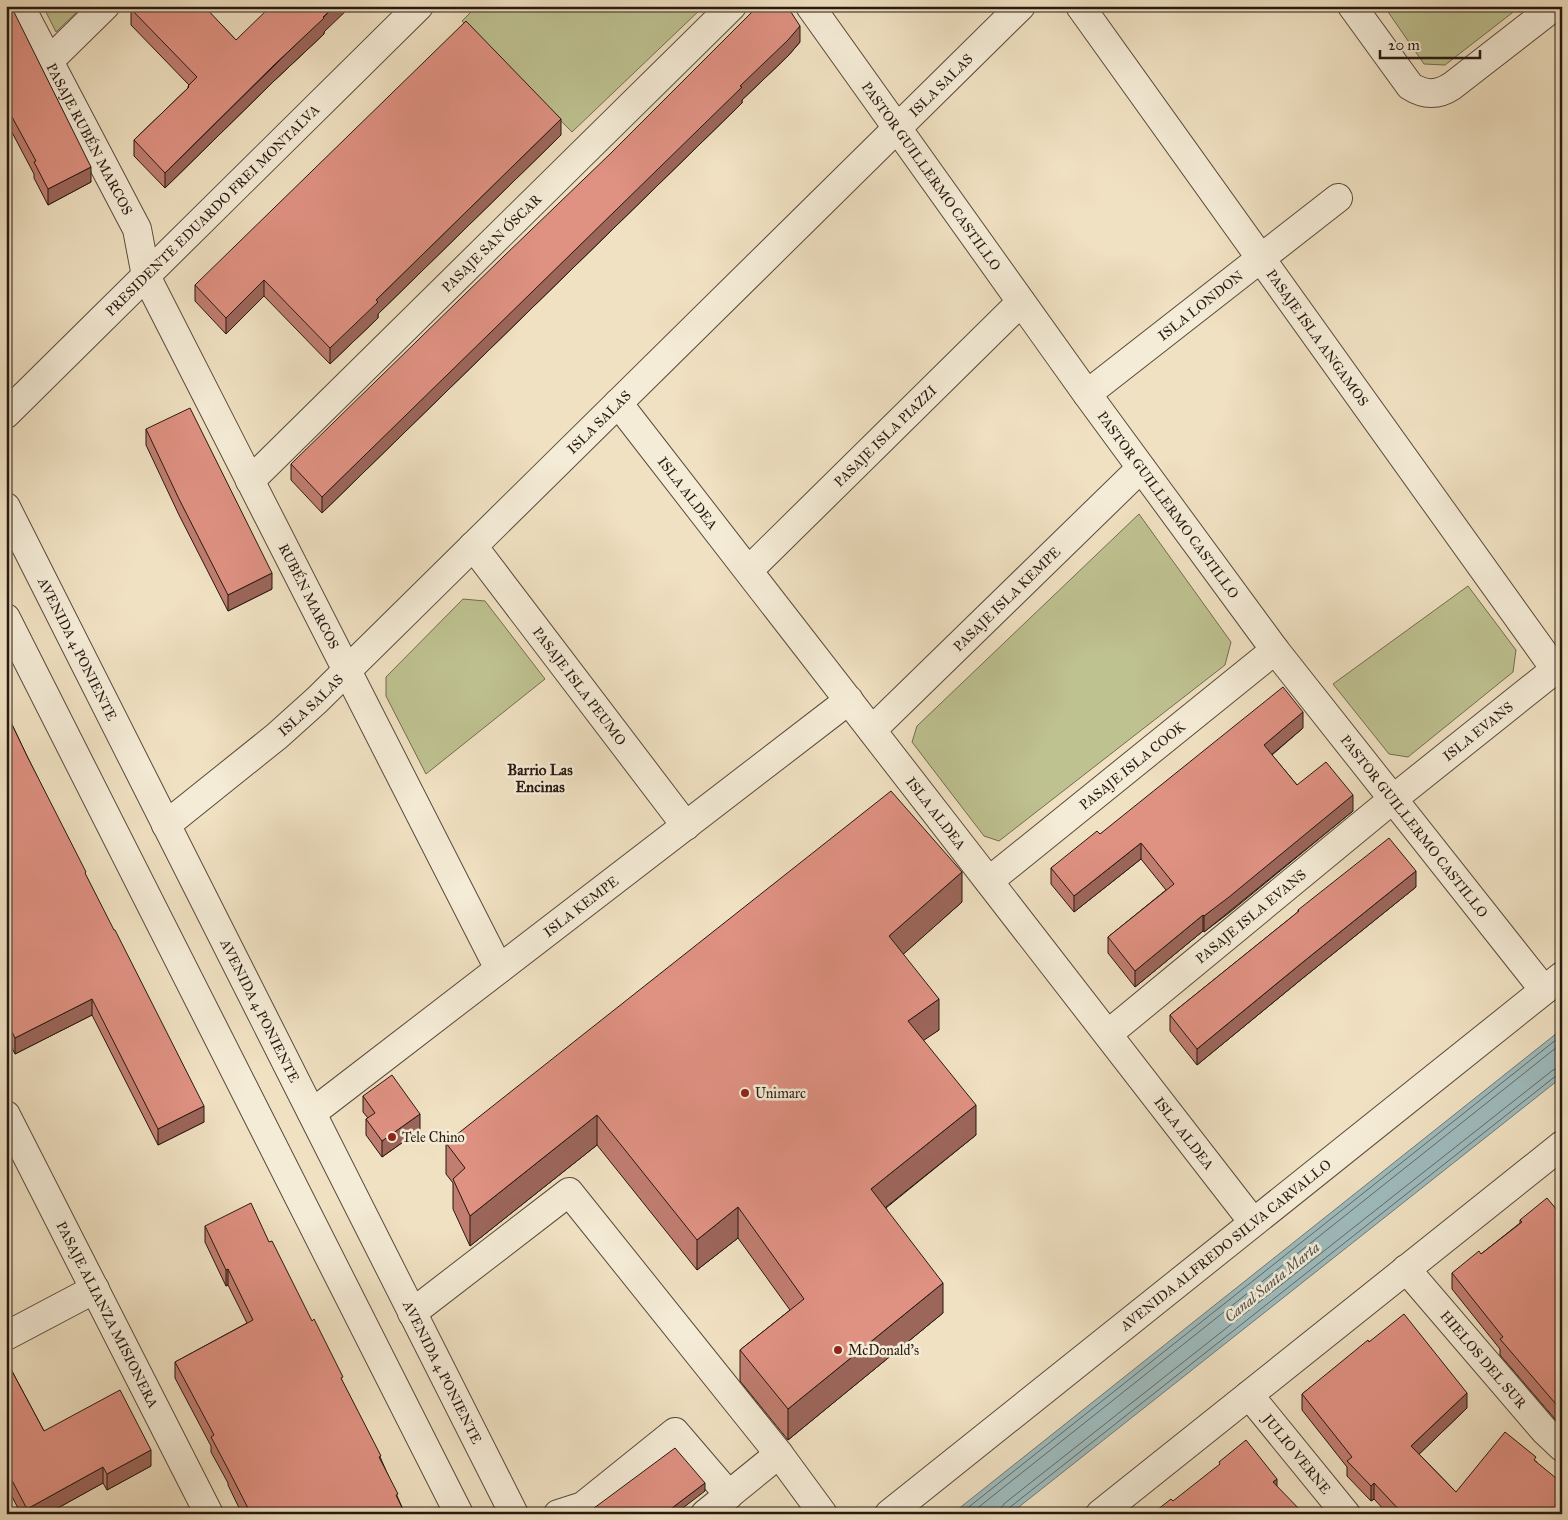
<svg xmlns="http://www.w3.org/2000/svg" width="1568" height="1520" font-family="'IM FELL Great Primer',serif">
	<rect width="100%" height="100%" fill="#f0e1c2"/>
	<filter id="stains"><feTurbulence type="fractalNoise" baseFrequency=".004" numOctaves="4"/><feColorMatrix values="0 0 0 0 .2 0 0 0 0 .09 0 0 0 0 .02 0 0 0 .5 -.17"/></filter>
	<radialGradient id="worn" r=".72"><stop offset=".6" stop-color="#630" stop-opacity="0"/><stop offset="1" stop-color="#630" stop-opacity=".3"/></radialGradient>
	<g fill="#bec190" stroke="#726d50">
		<path d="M 43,6 L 83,6 L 56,32 Z"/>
		<path d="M 477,6 L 704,6 L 572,132 L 462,21 Z"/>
		<path d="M 1384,6 L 1521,6 L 1445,65 L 1424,64 Z"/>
		<path d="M 1139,514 L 1231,642 L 1225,665 L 999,841 L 984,836 L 912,742 L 917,726 Z"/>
		<path d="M 1468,586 L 1516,650 L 1513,672 L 1408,757 L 1389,754 L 1333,684 Z"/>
		<path d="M 463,599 L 485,601 L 545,679 L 426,774 L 386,696 L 386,677 Z"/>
	</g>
	<path fill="#9ebbbd" stroke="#6e7a78" d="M 1562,1029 L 1562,1077 L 1010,1514 L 952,1514 Z"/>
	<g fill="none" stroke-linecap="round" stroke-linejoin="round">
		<g stroke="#626a67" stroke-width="1">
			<path d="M 960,1514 L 1562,1035"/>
			<path d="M 970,1514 L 1562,1043"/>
			<path d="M 1001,1514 L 1001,1508 L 1005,1503 L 1553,1070 L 1562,1067"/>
			<path d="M 1007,1514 L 1009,1508 L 1557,1075 L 1562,1073"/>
		</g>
		<g stroke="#594b3d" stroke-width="30">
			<g id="minor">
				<path id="s1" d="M 20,6 L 137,229 L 146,276 L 499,969"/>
				<path id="s2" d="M 810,6 L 1087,394 L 1275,650 L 1544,990"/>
				<path id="s3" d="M 1080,6 L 1555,669"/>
				<path d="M 1352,6 L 1410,86 C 1424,95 1437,96 1452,86 L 1555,6"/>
				<path d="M 49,61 L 105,6"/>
				<path id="s4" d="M 1087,394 L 1338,198"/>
				<path id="s5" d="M 618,403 L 1253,1222"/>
				<path id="s6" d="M 6,414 L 419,6"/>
				<path id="s7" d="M 250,481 L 732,6"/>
				<path id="s8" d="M 6,507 L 514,1514"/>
				<path id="s9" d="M 473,546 L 686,826"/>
				<path id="s10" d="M 749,570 L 1021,302"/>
				<path d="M 6,618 L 459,1514"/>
				<path id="s11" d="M 872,730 L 1141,468"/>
				<path id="s12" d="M 166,825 L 277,736 L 317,700 L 1021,6"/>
				<path id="s13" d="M 989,881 L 1275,650"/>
				<path id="s14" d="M 1108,1034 L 1393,799 L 1562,664"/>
				<path id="s15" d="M 312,1113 L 849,700"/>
				<path id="s16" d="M 6,1115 L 209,1514"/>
				<path id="s17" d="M 1406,1269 L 1544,1430 L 1562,1447"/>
				<path d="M 412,1313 L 569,1192 L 779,1454 L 823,1514"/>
				<path d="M 6,1336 L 95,1289"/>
				<path id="s18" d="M 1249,1395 L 1346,1514"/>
				<path d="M 558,1514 L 583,1506 L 675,1432 L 729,1495"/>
				<path d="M 705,1514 L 779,1454"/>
				<path id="s19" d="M 889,1514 L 1562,976"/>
				<path d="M 1100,1514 L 1562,1145"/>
			</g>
		</g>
		<use href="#minor" stroke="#f5ecd7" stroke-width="28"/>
	</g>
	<g fill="#c07d70" stroke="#271911">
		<path d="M 6,6 L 91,182 L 48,205 L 34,178 L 34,174 L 6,121 Z"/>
		<path d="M 134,6 L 215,6 L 209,12 L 236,40 L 324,32 L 324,34 L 274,81 L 165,188 L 134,156 L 134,140 L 188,88 L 188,86 L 189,85 L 131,25 L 131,9 Z"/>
		<path d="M 800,42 L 788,56 L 742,100 L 742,103 L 322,513 L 291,480 L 291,464 Z"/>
		<path d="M 561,135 L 378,314 L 378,318 L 330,364 L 264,296 L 226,334 L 195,301 L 195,285 Z"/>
		<path d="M 146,429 L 272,589 L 228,611 L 179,515 L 146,445 Z"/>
		<path d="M 6,712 L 27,756 L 86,876 L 204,1122 L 158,1145 L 92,1015 L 15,1054 L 6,1036 Z"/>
		<path d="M 1303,728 L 1272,755 L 1297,785 L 1353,811 L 1229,913 L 1204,932 L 1203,931 L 1135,987 L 1108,953 L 1108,937 L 1166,890 L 1141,859 L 1074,912 L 1051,884 L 1051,868 L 1100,834 Z"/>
		<path d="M 1416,887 L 1303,978 L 1197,1065 L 1170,1031 L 1170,1015 L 1298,912 L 1298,910 Z"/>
		<path d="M 962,902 L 903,954 L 939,1030 L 923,1040 L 976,1135 L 886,1208 L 943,1313 L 788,1440 L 740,1381 L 740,1350 L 790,1310 L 738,1238 L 697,1270 L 597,1145 L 470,1246 L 453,1209 L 453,1183 L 446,1174 L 446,1143 Z"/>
		<path d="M 363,1096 L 420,1130 L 382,1157 L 366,1135 L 366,1119 L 368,1118 L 363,1112 Z"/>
		<path d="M 1562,1216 L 1562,1425 L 1555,1419 L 1500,1355 L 1500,1349 L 1452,1289 L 1452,1273 L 1481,1254 L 1520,1223 L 1520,1220 Z"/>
		<path d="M 205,1226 L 269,1242 L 343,1383 L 381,1459 L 405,1514 L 242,1514 L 228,1485 L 228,1483 L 211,1452 L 211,1446 L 175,1378 L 175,1362 L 247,1323 L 228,1285 L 226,1286 L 205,1242 Z"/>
		<path d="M 1369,1342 L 1467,1408 L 1419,1454 L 1456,1492 L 1536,1461 L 1562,1514 L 1388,1514 L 1374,1499 L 1371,1501 L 1347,1476 L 1347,1467 L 1302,1410 L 1302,1394 Z"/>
		<path d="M 6,1360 L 44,1431 L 151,1466 L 107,1490 L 103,1483 L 47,1514 L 21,1514 L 6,1485 Z"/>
	</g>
	<g fill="#9c665b" stroke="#271911">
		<path d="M 201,6 L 215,6 L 201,19 Z"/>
		<path d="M 335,6 L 351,6 L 324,32 L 324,34 L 274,81 L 165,188 L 165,173 Z"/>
		<path d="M 800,26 L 800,42 L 788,56 L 742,100 L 742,103 L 322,513 L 322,497 Z"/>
		<path d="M 561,119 L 561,135 L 378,314 L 378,318 L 330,364 L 330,348 L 376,300 Z"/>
		<path d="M 91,167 L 91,182 L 48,205 L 48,189 Z"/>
		<path d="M 264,280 L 264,296 L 226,334 L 226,318 Z"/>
		<path d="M 272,573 L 272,589 L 228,611 L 228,595 Z"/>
		<path d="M 1303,712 L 1303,728 L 1264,761 L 1264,745 Z"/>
		<path d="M 1353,795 L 1353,811 L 1204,932 L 1204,916 Z"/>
		<path d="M 1141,843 L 1141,859 L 1074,912 L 1074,896 Z"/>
		<path d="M 1416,871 L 1416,887 L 1303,978 L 1197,1065 L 1197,1049 L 1303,962 Z"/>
		<path d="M 962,872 L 962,902 L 889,967 L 889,936 Z"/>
		<path d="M 1203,915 L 1203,931 L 1135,987 L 1135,971 Z"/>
		<path d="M 92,999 L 92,1015 L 15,1054 L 15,1038 Z"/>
		<path d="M 939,999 L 939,1030 L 908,1051 L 908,1021 Z"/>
		<path d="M 976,1105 L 976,1135 L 871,1219 L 871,1189 Z"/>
		<path d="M 204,1106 L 204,1122 L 158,1145 L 158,1129 Z"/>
		<path d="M 420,1114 L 420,1130 L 382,1157 L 382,1141 Z"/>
		<path d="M 597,1115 L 597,1145 L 470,1246 L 470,1216 Z"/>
		<path d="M 738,1207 L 738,1238 L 697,1270 L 697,1240 Z"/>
		<path d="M 228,1269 L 228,1285 L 226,1286 L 226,1270 Z"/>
		<path d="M 943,1283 L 943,1313 L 788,1440 L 788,1409 Z"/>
		<path d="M 1467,1393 L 1467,1408 L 1411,1462 L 1411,1446 Z"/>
		<path d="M 151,1450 L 151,1466 L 107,1490 L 107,1474 Z"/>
		<path d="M 103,1467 L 103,1483 L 47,1514 L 27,1514 L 27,1509 Z"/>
		<path d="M 1277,1479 L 1277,1495 L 1273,1482 Z"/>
		<path d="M 705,1483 L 705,1491 L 675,1514 L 664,1514 Z"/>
		<path d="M 1374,1483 L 1374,1499 L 1371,1501 L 1371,1486 Z"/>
	</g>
	<g fill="#df9182" stroke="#271911">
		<path d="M 6,6 L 11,6 L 91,167 L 48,189 L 34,162 L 36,161 L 6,106 Z"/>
		<path d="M 134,6 L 204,6 L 236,40 L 271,6 L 335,6 L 323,17 L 324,18 L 274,65 L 165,173 L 134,140 L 189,87 L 188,86 L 197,77 L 131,9 Z"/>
		<path d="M 758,6 L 787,6 L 800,26 L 788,40 L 740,86 L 742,87 L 322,497 L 291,464 L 503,257 L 610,154 Z"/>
		<path d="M 466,21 L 561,119 L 376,300 L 378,302 L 330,348 L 264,280 L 226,318 L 195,285 Z"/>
		<path d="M 190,408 L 272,573 L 228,595 L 179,499 L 146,429 Z"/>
		<path d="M 1283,687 L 1303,712 L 1264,745 L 1297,785 L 1326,762 L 1353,795 L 1229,897 L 1204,916 L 1203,915 L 1135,971 L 1108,937 L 1174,884 L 1141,843 L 1074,896 L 1051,868 L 1097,831 L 1100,834 Z"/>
		<path d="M 6,712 L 27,756 L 86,872 L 85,873 L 114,930 L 115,930 L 204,1106 L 158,1129 L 92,999 L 15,1038 L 6,1020 Z"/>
		<path d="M 891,791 L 962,872 L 889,936 L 939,999 L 908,1021 L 976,1105 L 871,1189 L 943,1283 L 788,1409 L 740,1350 L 804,1299 L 738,1207 L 697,1240 L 597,1115 L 470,1216 L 453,1179 L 465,1168 L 446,1143 Z"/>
		<path d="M 1389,838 L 1416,871 L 1303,962 L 1197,1049 L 1170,1015 L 1299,911 L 1298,910 Z"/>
		<path d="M 392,1075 L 420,1114 L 382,1141 L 366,1119 L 375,1113 L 363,1096 Z"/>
		<path d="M 1547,1198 L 1562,1216 L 1562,1409 L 1555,1403 L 1500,1339 L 1503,1337 L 1452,1273 L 1479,1251 L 1481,1254 L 1522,1222 L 1520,1220 Z"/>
		<path d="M 251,1203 L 269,1242 L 272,1241 L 312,1321 L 314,1319 L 343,1377 L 341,1378 L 381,1456 L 379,1457 L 398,1494 L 396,1495 L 405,1514 L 251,1514 L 228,1469 L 211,1437 L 214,1435 L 175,1362 L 253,1320 L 228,1269 L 226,1270 L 205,1226 Z"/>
		<path d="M 1404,1314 L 1467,1393 L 1411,1446 L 1456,1492 L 1505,1432 L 1536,1457 L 1534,1460 L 1562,1483 L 1562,1514 L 1403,1514 L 1374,1483 L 1371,1486 L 1347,1461 L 1352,1457 L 1302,1394 L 1368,1340 L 1369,1342 Z"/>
		<path d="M 6,1360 L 44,1431 L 120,1390 L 151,1450 L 107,1474 L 103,1467 L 27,1509 L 6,1469 Z"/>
		<path d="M 1246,1440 L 1277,1479 L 1273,1482 L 1304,1514 L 1152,1514 L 1171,1499 L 1173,1501 L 1220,1464 L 1219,1462 Z"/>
		<path d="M 675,1448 L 705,1483 L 664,1514 L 586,1514 Z"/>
	</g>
	<g fill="#8f2418" stroke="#f5ecd7" stroke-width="2">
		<circle cx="745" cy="1093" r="5"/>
		<circle cx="392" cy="1137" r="5"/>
		<circle cx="838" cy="1350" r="5"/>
	</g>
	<g text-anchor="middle" stroke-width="5" stroke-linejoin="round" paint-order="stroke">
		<g font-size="14" fill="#271911" stroke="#f5ecd7">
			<text dy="5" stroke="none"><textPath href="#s12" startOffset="1072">ISLA SALAS</textPath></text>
			<text dy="5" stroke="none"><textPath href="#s1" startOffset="150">PASAJE RUBÉN MARCOS</textPath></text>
			<text dy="5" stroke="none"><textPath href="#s2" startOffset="209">PASTOR GUILLERMO CASTILLO</textPath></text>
			<text dy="5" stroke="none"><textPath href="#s6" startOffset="290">PRESIDENTE EDUARDO FREI MONTALVA</textPath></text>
			<text dy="5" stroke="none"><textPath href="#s7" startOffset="339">PASAJE SAN ÓSCAR</textPath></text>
			<text dy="5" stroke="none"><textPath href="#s4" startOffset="144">ISLA LONDON</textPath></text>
			<text dy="5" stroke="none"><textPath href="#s3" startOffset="408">PASAJE ISLA ANGAMOS</textPath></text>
			<text dy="5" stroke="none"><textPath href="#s12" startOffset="592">ISLA SALAS</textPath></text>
			<text dy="5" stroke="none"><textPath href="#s10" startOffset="191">PASAJE ISLA PIAZZI</textPath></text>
			<text dy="5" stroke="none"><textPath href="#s5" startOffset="114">ISLA ALDEA</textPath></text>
			<text dy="5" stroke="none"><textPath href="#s2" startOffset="614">PASTOR GUILLERMO CASTILLO</textPath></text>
			<text dy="5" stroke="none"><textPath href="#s1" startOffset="659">RUBÉN MARCOS</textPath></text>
			<text dy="5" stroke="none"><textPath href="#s11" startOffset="188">PASAJE ISLA KEMPE</textPath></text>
			<text dy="5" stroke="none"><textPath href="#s8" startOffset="159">AVENIDA 4 PONIENTE</textPath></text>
			<text dy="5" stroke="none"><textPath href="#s9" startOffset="176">PASAJE ISLA PEUMO</textPath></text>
			<text dy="5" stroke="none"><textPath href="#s12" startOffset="188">ISLA SALAS</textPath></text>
			<text dy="5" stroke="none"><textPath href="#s14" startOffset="478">ISLA EVANS</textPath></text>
			<text dy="5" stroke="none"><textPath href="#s13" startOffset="184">PASAJE ISLA COOK</textPath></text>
			<text dy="5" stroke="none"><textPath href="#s5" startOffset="519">ISLA ALDEA</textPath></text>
			<text dy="5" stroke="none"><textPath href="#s2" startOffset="1019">PASTOR GUILLERMO CASTILLO</textPath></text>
			<text dy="5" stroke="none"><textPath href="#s15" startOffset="339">ISLA KEMPE</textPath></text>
			<text dy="5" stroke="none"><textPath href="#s14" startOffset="185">PASAJE ISLA EVANS</textPath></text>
			<text dy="5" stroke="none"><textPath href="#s8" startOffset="564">AVENIDA 4 PONIENTE</textPath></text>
			<text dy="5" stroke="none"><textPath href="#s5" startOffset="924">ISLA ALDEA</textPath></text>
			<text dy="5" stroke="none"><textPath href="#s19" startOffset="431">AVENIDA ALFREDO SILVA CARVALLO</textPath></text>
			<text dy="5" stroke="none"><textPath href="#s16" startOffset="224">PASAJE ALIANZA MISIONERA</textPath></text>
			<text dy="5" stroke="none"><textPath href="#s17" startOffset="119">HIELOS DEL SUR</textPath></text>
			<text dy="5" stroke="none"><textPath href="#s8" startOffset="969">AVENIDA 4 PONIENTE</textPath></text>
			<text dy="5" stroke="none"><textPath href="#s18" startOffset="76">JULIO VERNE</textPath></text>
		</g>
		<g font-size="14" fill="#271911" stroke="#f5ecd7" text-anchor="start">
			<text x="755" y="1098">Unimarc</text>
			<text x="402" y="1142">Tele Chino</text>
			<text x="848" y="1355">McDonald's</text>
		</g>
		<g font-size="15" font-weight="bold" fill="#271911" stroke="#f5ecd7">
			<text x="540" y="775">Barrio Las<tspan x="540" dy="17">Encinas</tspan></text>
		</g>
		<g font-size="15" font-style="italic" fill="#51524d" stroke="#f5ecd7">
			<text transform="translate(1272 1282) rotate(-39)" y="5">Canal Santa Marta</text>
		</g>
	</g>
	<rect width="1568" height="1520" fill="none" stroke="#f0e1c2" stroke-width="25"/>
	<rect x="8" y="8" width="1553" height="1505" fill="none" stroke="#271911" stroke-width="2.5"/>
	<rect x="12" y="12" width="1543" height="1495" fill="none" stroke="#271911"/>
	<path d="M1380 50v8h100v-8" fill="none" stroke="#271911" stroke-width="2.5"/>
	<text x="1388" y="50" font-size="15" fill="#271911" stroke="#f5ecd7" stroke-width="4" paint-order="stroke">20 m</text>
	<rect width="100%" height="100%" filter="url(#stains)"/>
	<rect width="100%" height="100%" fill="url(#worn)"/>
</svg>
